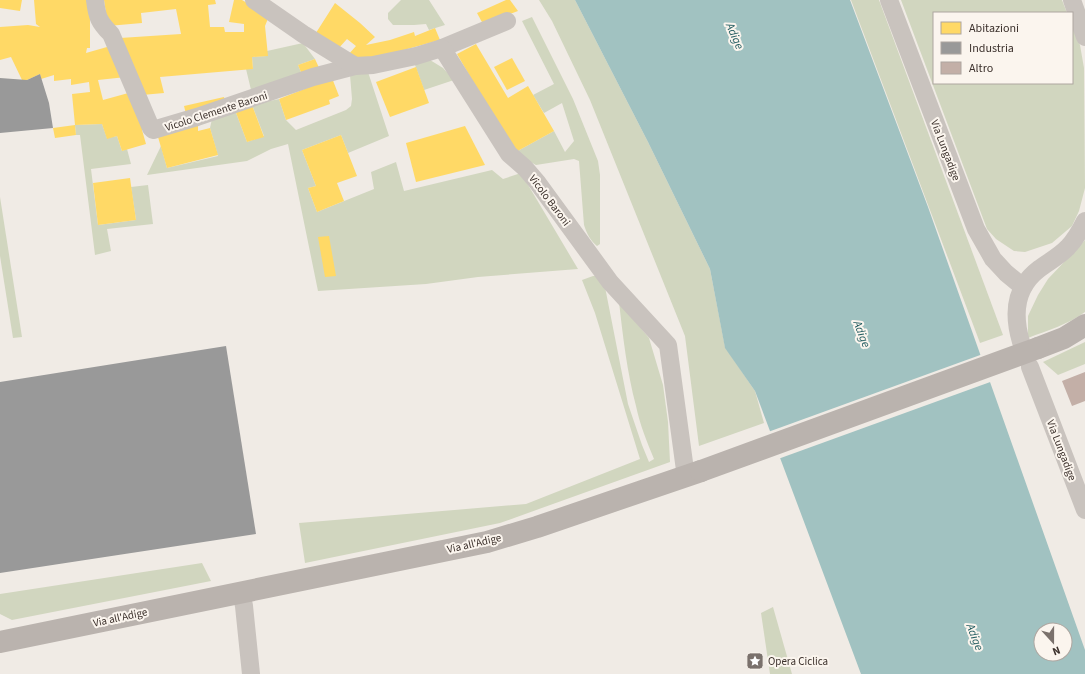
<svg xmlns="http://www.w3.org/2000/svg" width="1085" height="674" font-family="'Source Sans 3',sans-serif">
	<rect width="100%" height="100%" fill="#f0ebe5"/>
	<g fill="#d1d6bf">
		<path d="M 401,0 L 429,0 L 445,25 L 429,30 L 426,24 L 414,25 L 393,25 L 388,19 L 388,13 Z"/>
		<path d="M 539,0 L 575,0 L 648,142 L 710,269 L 725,347 L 755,391 L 764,423 L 699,446 L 685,336 L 590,100 L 552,21 Z"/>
		<path d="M 851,0 L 879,0 L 1003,335 L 980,343 Z"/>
		<path d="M 901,0 L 1062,0 L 1067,13 L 934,13 L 934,83 L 1072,83 L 1072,25 L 1080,45 L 1084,68 L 1085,188 L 1079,211 L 1072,226 L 1052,243 L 1025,252 L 1014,251 L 996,239 L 987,229 Z"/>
		<path d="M 532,17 L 573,99 L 598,161 L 600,175 L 600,244 L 597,246 C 590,240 587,234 584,225 L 579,161 L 574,159 L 536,165 L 514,153 L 554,131 L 565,152 L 574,141 L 562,103 L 544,113 L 533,95 L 554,84 L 522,21 Z"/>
		<path d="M 303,43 L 315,59 L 298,65 L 303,77 L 252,94 L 246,69 L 253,69 L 252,57 L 267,56 L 267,51 Z"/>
		<path d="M 430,60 L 443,68 L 454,80 L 424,90 L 414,62 Z"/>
		<path d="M 368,72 L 389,136 L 348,153 L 341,135 L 302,150 L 316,186 L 308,188 L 317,212 L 374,189 L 371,172 L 396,162 L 404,191 L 492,170 L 503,179 L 521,173 L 578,269 L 478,277 L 426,284 L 318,291 L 288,144 L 271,149 L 247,161 L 147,175 L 161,146 L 167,168 L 218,156 L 210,128 L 212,119 L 235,110 L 247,142 L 264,136 L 252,105 L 279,99 L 286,120 L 296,130 L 346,110 L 351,106 L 352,99 L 350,75 Z"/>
		<path d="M 102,124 L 107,138 L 117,136 L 122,151 L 127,149 L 131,164 L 91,169 L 98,225 L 136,220 L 131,187 L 148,185 L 153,224 L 107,229 L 111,251 L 95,255 L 80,135 L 76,135 L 75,125 Z"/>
		<path d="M 0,197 L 22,337 L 13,338 L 0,256 Z"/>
		<path d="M 1085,240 L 1085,312 C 1067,325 1048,330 1028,338 L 1028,316 L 1038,295 L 1048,279 Z"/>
		<path d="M 593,276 L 598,276 L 605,287 L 628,404 L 642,445 L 649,462 L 654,459 C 647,442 640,425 636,406 C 627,372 623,337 619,302 L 649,338 L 663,385 L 668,422 L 670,462 L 500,523 L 305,563 L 299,523 L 526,504 L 640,459 L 595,313 L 582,280 Z"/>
		<path d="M 1085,342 L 1085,364 L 1058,375 L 1043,362 Z"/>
		<path d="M 202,563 L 211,581 L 12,620 L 0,614 L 0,594 Z"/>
		<path d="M 773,607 L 792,674 L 770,674 L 761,613 Z"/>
	</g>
	<path fill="#a1c2c1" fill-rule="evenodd" d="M 575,0 L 850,0 L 928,207 L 1085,650 L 1085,674 L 861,674 L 755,391 L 725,348 L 710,269 L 648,142 ZM 1041,630 L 1065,630 L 1065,654 L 1041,654 Z"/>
	<path fill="#f0ebe5" d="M 983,354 L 993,381 L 778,459 L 768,432 Z"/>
	<g fill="#ffd966">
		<path d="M 0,0 L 22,0 L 20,11 L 0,8 Z"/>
		<path d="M 34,0 L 90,0 L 90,48 L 87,48 L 86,53 L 114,45 L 126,77 L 98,80 L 103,100 L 132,92 L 146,129 L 142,130 L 146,144 L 122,151 L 117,136 L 107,139 L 102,124 L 75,125 L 72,94 L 90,92 L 89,82 L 71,85 L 71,79 L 54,81 L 54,75 L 41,79 L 40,74 L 27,80 L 22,80 L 11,57 L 0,60 L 0,27 L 28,25 L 40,27 L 36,24 Z"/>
		<path d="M 104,0 L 215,0 L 216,4 L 208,5 L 210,27 L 224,27 L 225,32 L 244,32 L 244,24 L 229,22 L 234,0 L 242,0 L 269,16 L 265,26 L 268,56 L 252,57 L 253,69 L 160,77 L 164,93 L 142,95 L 120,38 L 181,34 L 176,9 L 141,13 L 142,23 L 108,26 Z"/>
		<path d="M 506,0 L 510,0 L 518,11 L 483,24 L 477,13 Z"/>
		<path d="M 335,3 L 360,23 L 375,37 L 366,45 L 390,40 L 414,32 L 415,36 L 435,28 L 440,40 L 371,59 L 353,57 L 348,55 L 356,46 L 347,39 L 337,50 L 314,36 Z"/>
		<path d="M 476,44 L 508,98 L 528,86 L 554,131 L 514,153 L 457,54 Z"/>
		<path d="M 512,58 L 525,81 L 507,90 L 494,67 Z"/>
		<path d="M 315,59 L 321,72 L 303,77 L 298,65 Z"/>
		<path d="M 416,67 L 429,103 L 390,117 L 376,82 Z"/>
		<path d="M 332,78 L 339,96 L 329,100 L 330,104 L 286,120 L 279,99 Z"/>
		<path d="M 224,97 L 226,104 L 186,114 L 184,106 Z"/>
		<path d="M 252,105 L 264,137 L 247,142 L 235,110 Z"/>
		<path d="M 75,125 L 76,135 L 55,138 L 53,128 Z"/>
		<path d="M 198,125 L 198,131 L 210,128 L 218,155 L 167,168 L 158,137 Z"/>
		<path d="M 465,126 L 485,165 L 416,182 L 406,143 Z"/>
		<path d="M 341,135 L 357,176 L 337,183 L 344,201 L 317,212 L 308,188 L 316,186 L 302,150 Z"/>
		<path d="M 130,178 L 136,220 L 98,225 L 93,183 Z"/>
		<path d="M 329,236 L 336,276 L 325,277 L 318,237 Z"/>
	</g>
	<g fill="#999">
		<path d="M 40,74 L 49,103 L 53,128 L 0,133 L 0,78 L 27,80 Z"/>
		<path d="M 226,346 L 256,534 L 0,573 L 0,382 Z"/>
	</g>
	<path fill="#c3afa7" d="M 1085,372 L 1085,401 L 1072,406 L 1062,381 Z"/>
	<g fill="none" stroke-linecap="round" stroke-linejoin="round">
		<g stroke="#c9c3be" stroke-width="18">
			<path d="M 95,0 C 97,17 99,22 111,34 L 151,128 L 153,130 L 197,117 L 313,77 L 355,66"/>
			<path d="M 254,0 L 303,34 L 355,66 L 373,65 L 416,56 L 442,48 L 507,21"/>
			<path d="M 889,0 L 976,229 L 993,259 L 1006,273 L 1023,287"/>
			<path d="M 1072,0 L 1085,37"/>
			<path d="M 442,48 L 509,154 L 525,168 L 537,182 L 610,282 L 668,345 L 685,470 L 687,477"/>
			<path d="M 1021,342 C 1013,315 1014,288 1039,269 C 1048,262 1060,256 1068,247 C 1075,240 1081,229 1085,221"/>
			<path d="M 1030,367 L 1085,510"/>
			<path d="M 241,592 L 244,606 L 251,674"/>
		</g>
		<g stroke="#bab3ae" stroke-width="22">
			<path d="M 1038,348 L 1064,338 L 1085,325"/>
			<path d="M 0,642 L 487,542 L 537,527 L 701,471"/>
		</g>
		<path stroke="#bab3ae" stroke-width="22" d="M 701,471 L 1038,348"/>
	</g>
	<defs>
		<g id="sight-square" transform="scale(0.9)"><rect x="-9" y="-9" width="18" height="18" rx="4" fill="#7a716c" stroke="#fbf5ee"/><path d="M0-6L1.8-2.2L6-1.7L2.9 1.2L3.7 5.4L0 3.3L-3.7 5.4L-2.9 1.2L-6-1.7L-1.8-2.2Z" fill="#fff"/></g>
	</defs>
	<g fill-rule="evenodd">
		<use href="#sight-square" x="755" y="661"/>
	</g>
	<g text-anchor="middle" stroke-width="4" stroke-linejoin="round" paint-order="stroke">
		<g font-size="11" fill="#3b302b" stroke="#fbf5ee">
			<text transform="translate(216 111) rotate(-18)" y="4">Vicolo Clemente Baroni</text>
			<text transform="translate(946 150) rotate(69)" y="4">Via Lungadige</text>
			<text transform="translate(550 200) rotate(53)" y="4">Vicolo Baroni</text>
			<text transform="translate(1062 450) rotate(69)" y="4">Via Lungadige</text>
			<text transform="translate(474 543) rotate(-13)" y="4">Via all'Adige</text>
			<text transform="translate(120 617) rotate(-12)" y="4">Via all'Adige</text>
		</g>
		<g font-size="11" fill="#3b302b" stroke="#fbf5ee" text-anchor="start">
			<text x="768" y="665">Opera Ciclica</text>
		</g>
		<g font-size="12" font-style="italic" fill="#1f5a5e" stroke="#fbf5ee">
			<text transform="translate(735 36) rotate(66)" y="4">Adige</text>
			<text transform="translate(862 334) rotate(69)" y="4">Adige</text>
			<text transform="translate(975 637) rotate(69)" y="4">Adige</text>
		</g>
	</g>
	<rect x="933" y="12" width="140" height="72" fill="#fbf5ee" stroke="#aea6a0"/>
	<rect x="941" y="22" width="20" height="12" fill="#ffd966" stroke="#aea6a0"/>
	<text x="969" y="32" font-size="12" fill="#3b302b">Abitazioni</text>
	<rect x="941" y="42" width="20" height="12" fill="#999999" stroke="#aea6a0"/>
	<text x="969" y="52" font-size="12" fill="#3b302b">Industria</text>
	<rect x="941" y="62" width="20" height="12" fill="#c3afa7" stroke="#aea6a0"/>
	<text x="969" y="72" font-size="12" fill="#3b302b">Altro</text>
	<g transform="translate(1053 642) rotate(159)"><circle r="19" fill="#fbf5ee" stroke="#aea6a0"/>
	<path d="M0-3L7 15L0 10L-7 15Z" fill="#7a716c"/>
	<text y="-6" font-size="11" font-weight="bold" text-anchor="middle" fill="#3b302b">N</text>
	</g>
</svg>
